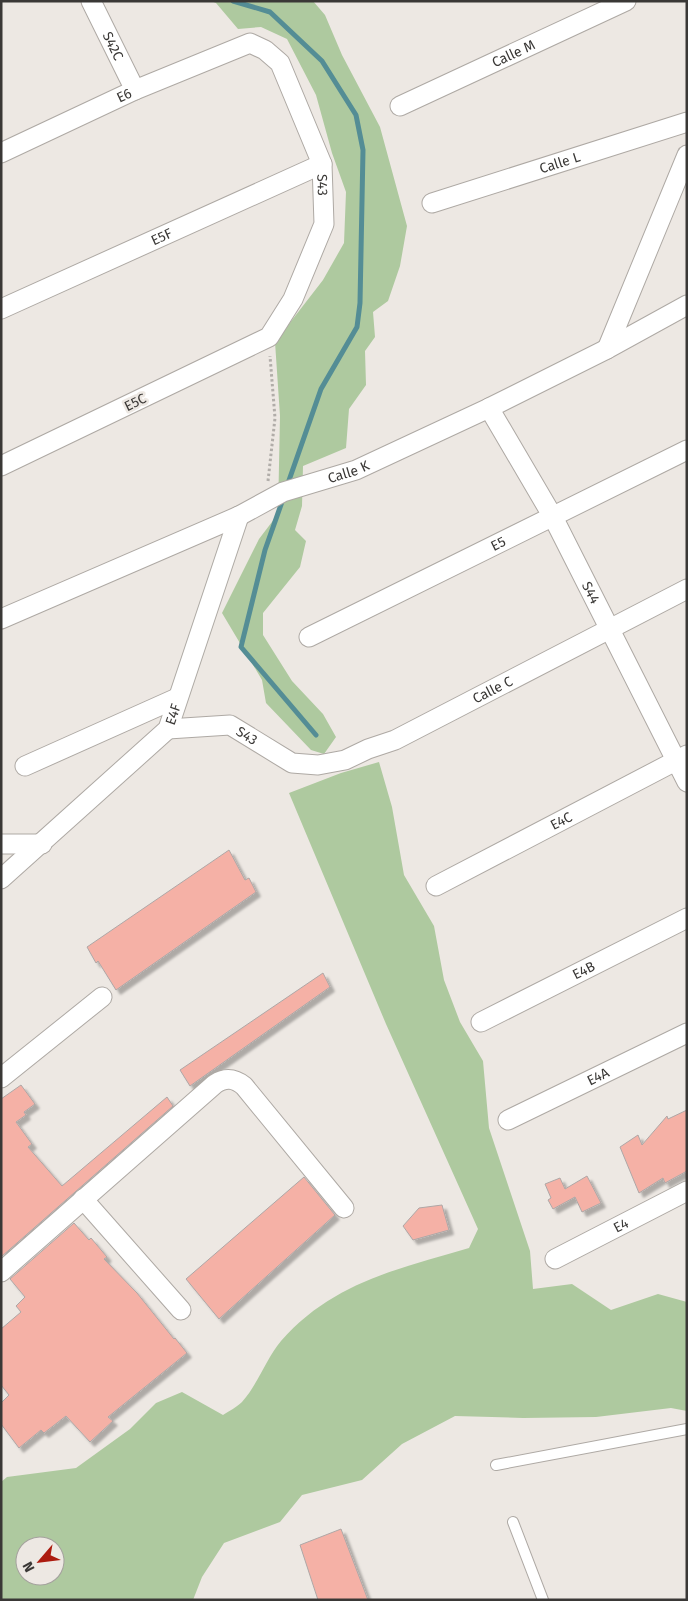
<svg xmlns="http://www.w3.org/2000/svg" width="688" height="1601" font-family="'Fira Sans',sans-serif">
	<defs>
		<filter id="shadow"><feDropShadow dx="4.5" dy="4.5" stdDeviation="1" flood-color="#0004"/></filter>
	</defs>
	<rect width="100%" height="100%" fill="#ede8e3"/>
	<g fill="#aec99f" fill-rule="evenodd">
		<path d="M 211,1 L 313,1 L 325,15 L 342,55 L 380,127 L 407,226 L 400,266 L 388,301 L 373,312 L 375,337 L 365,351 L 366,385 L 349,409 L 346,448 L 303,466 L 302,506 L 295,530 L 306,541 L 300,567 L 263,613 L 263,635 L 292,681 L 323,714 L 336,737 L 324,754 L 311,750 L 266,703 L 262,680 L 222,613 L 259,539 L 278,514 L 280,416 L 275,342 L 323,280 L 344,243 L 346,192 L 332,153 L 316,95 L 287,39 L 261,27 L 238,29 L 216,3 Z"/>
		<path d="M 379,762 L 392,807 L 404,875 L 434,926 L 444,980 L 460,1022 L 483,1061 L 489,1128 L 530,1251 L 533,1289 L 572,1284 L 611,1310 L 658,1294 L 687,1302 L 687,1411 L 671,1408 L 596,1417 L 523,1418 L 455,1416 L 402,1444 L 362,1480 L 302,1495 L 280,1522 L 224,1543 L 202,1577 L 193,1600 L 1,1600 L 1,1482 L 7,1477 L 76,1468 L 130,1429 L 156,1403 L 182,1392 L 223,1415 C 229,1411 237,1407 242,1402 C 258,1384 266,1359 281,1341 C 332,1283 397,1269 469,1248 L 478,1229 L 386,1024 L 289,793 L 341,773 ZM 25,1546 L 55,1546 L 55,1576 L 25,1576 Z"/>
	</g>
	<g fill="none" stroke-linecap="round" stroke-linejoin="round">
		<g stroke="#548d95" stroke-width="5">
			<path d="M 233,1 L 270,12 L 322,61 L 356,115 L 363,150 L 360,303 L 357,327 L 321,389 L 287,486"/>
			<path d="M 283,499 L 265,550 L 241,647 L 316,735"/>
		</g>
	</g>
	<g fill="#f5b1a6" stroke="#aea7a6" filter="url(#shadow)">
		<path d="M 229,850 L 245,880 L 249,878 L 256,892 L 116,990 L 98,961 L 96,963 L 87,947 Z"/>
		<path d="M 323,973 L 330,987 L 190,1086 L 180,1070 Z"/>
		<path d="M 21,1085 L 35,1104 L 24,1112 L 26,1115 L 16,1122 L 32,1144 L 28,1147 L 62,1186 L 167,1097 L 173,1106 L 1,1257 L 1,1099 Z"/>
		<path d="M 687,1110 L 687,1171 L 665,1183 L 663,1178 L 639,1193 L 620,1147 L 638,1135 L 642,1145 L 667,1116 L 668,1119 Z"/>
		<path d="M 587,1176 L 601,1203 L 582,1212 L 575,1197 L 553,1209 L 548,1200 L 551,1198 L 545,1184 L 560,1178 L 565,1189 Z"/>
		<path d="M 304,1177 L 335,1215 L 219,1319 L 186,1279 Z"/>
		<path d="M 442,1205 L 449,1230 L 413,1240 L 403,1226 L 419,1208 Z"/>
		<path d="M 74,1223 L 89,1240 L 91,1238 L 107,1257 L 104,1259 L 137,1293 L 174,1339 L 175,1338 L 187,1353 L 108,1417 L 113,1421 L 90,1442 L 66,1416 L 44,1433 L 41,1430 L 19,1448 L 1,1424 L 1,1403 L 9,1395 L 1,1385 L 1,1329 L 21,1312 L 16,1306 L 25,1297 L 10,1279 Z"/>
		<path d="M 341,1529 L 368,1600 L 318,1600 L 300,1545 Z"/>
	</g>
	<g fill="none" stroke-linecap="round" stroke-linejoin="round">
		<g stroke="#aea9a4" stroke-width="12">
			<g id="lane">
				<path d="M 496,1465 L 687,1429"/>
				<path d="M 513,1522 L 543,1600"/>
			</g>
		</g>
		<g stroke="#aea9a4" stroke-width="21">
			<g id="street">
				<path id="s1" d="M 91,1 L 135,90"/>
				<path id="s2" d="M 400,106 L 626,1"/>
				<path id="s3" d="M 1,153 L 135,90 L 250,43 L 265,50 L 280,63 L 322,164 L 324,224 L 293,299 L 269,337 L 1,466"/>
				<path id="s4" d="M 432,203 L 687,122"/>
				<path id="s5" d="M 1,309 L 322,164"/>
				<path d="M 607,349 L 687,155"/>
				<path id="s6" d="M 489,408 L 553,517 L 687,782"/>
				<path id="s7" d="M 1,619 L 239,516 L 283,492 L 356,470 L 489,408 L 607,349 L 687,305"/>
				<path id="s8" d="M 309,637 L 687,450"/>
				<path id="s9" d="M 168,729 L 230,725 L 292,763 L 318,765 L 345,760 L 368,749 L 395,740 L 687,589"/>
				<path d="M 25,766 L 177,698"/>
				<path d="M 1,844 L 42,844"/>
				<path id="s10" d="M 1,879 L 168,729 L 239,516"/>
				<path id="s11" d="M 436,886 L 687,755"/>
				<path id="s12" d="M 481,1022 L 687,918"/>
				<path d="M 1,1078 L 102,997"/>
				<path id="s13" d="M 508,1120 L 687,1033"/>
				<path d="M 83,1199 L 181,1310"/>
				<path id="s14" d="M 555,1259 L 687,1191"/>
				<path d="M 1,1272 L 215,1084 C 226,1077 234,1078 244,1086 L 344,1208"/>
			</g>
		</g>
		<path stroke="#b1ada9" stroke-width="3" stroke-dasharray="2.5 2.5" stroke-linecap="butt" d="M 268,481 L 275,418 L 270,356"/>
		<use href="#lane" stroke="#fff" stroke-width="10"/>
		<use href="#street" stroke="#fff" stroke-width="19"/>
	</g>
	<g text-anchor="middle" stroke-width="5" stroke-linejoin="round" paint-order="stroke">
		<g font-size="14" fill="#3a3836" stroke="#ede8e3">
			<text dy="5" stroke="none"><textPath href="#s1" startOffset="50">S42C</textPath></text>
			<text dy="5" stroke="none"><textPath href="#s2" startOffset="125">Calle M</textPath></text>
			<text dy="5" stroke="none"><textPath href="#s3" startOffset="136">E6</textPath></text>
			<text dy="5" stroke="none"><textPath href="#s4" startOffset="134">Calle L</textPath></text>
			<text dy="5" stroke="none"><textPath href="#s3" startOffset="439">S43</textPath></text>
			<text dy="5" stroke="none"><textPath href="#s5" startOffset="176">E5F</textPath></text>
			<text transform="translate(135 402) rotate(-26)" y="5">E5C</text>
			<text dy="5" stroke="none"><textPath href="#s7" startOffset="378">Calle K</textPath></text>
			<text dy="5" stroke="none"><textPath href="#s8" startOffset="211">E5</textPath></text>
			<text dy="5" stroke="none"><textPath href="#s6" startOffset="211">S44</textPath></text>
			<text dy="5" stroke="none"><textPath href="#s9" startOffset="352">Calle C</textPath></text>
			<text dy="5" stroke="none"><textPath href="#s10" startOffset="240">E4F</textPath></text>
			<text dy="5" stroke="none"><textPath href="#s9" startOffset="82">S43</textPath></text>
			<text dy="5" stroke="none"><textPath href="#s11" startOffset="141">E4C</textPath></text>
			<text dy="5" stroke="none"><textPath href="#s12" startOffset="115">E4B</textPath></text>
			<text dy="5" stroke="none"><textPath href="#s13" startOffset="100">E4A</textPath></text>
			<text dy="5" stroke="none"><textPath href="#s14" startOffset="74">E4</textPath></text>
		</g>
	</g>
	<rect width="688" height="1601" fill="none" stroke="#3a3836" stroke-width="5"/>
	<g transform="translate(40 1561) rotate(242)"><circle r="24" fill="#ede8e3" stroke="#a5a29e"/>
	<path d="M0-4L9 19L0 12L-9 19Z" fill="#ac1b0f"/>
	<text y="-8" font-size="14" font-weight="bold" text-anchor="middle" fill="#3a3836">N</text>
	</g>
</svg>
